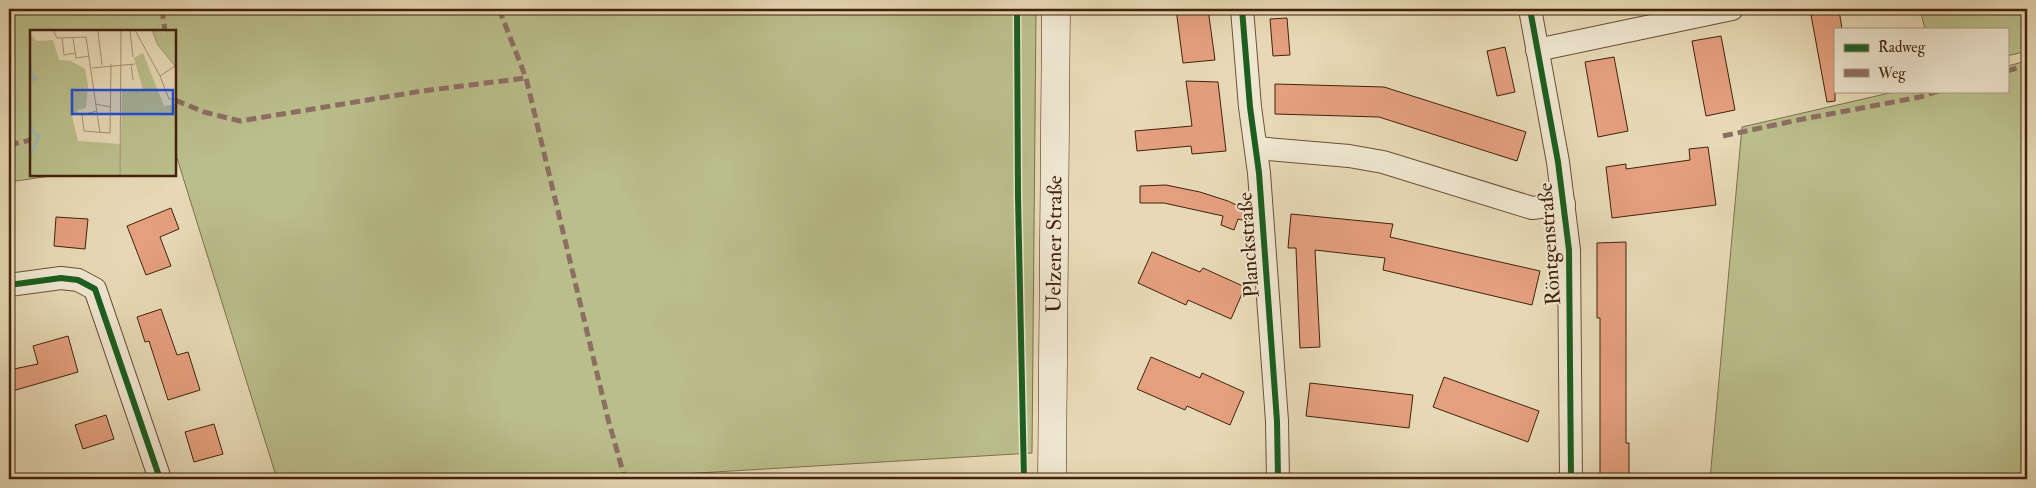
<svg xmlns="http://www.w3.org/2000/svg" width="2036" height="488" font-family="'IM FELL Double Pica',serif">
	<rect width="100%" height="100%" fill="#e7d9b6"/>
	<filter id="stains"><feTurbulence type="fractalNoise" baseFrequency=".004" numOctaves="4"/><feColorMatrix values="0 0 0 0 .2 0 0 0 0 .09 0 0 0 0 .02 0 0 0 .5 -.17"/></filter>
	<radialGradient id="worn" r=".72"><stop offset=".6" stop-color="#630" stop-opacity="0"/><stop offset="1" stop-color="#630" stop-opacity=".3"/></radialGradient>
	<g fill="#babe8b" stroke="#7e704b">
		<path d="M 9,9 L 1036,9 L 1032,453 L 598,479 L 277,479 L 177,158 L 175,158 L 175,31 L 31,31 L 31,175 L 57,175 L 9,182 Z"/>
		<path d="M 1920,9 L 2027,9 L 2027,51 L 2007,56 L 2007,29 L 1925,29 Z"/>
		<path d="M 2027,61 L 2027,479 L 1710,479 L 1742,127 L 1898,91 L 2007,91 L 2007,66 Z"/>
	</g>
	<g fill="#e49f7e" stroke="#42220b">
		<path d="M 1176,9 L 1208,9 L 1215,60 L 1183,63 Z"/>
		<path d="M 1839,10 L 1842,29 L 1835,29 L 1835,101 L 1827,102 L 1811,15 Z"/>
		<path d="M 1287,18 L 1290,55 L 1273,56 L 1270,19 Z"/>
		<path d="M 1721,36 L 1735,110 L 1706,116 L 1692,41 Z"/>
		<path d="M 1505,47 L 1515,92 L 1497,96 L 1487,51 Z"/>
		<path d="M 1614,57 L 1628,131 L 1598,137 L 1585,62 Z"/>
		<path d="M 1186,81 L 1218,82 L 1226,151 L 1192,154 L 1191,146 L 1137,151 L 1135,131 L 1192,126 Z"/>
		<path d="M 1275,84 L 1384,87 L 1526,132 L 1517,161 L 1379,117 L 1275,114 Z"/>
		<path d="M 1708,147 L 1716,205 L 1612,218 L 1606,167 L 1626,164 L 1626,169 L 1690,160 L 1689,149 Z"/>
		<path d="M 1166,185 L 1200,192 L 1228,201 L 1249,211 L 1249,222 L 1238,219 L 1234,230 L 1221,225 L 1223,216 L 1164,203 L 1140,203 L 1140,186 Z"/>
		<path d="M 171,208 L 179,229 L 160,237 L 171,266 L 146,275 L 127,226 Z"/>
		<path d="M 1291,214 L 1393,224 L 1390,237 L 1540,271 L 1532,305 L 1383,270 L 1385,258 L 1315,250 L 1320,347 L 1300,348 L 1296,248 L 1288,248 Z"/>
		<path d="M 56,217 L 88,219 L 85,249 L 54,246 Z"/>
		<path d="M 1626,242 L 1626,443 L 1629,443 L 1629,479 L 1600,479 L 1600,318 L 1597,318 L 1597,243 Z"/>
		<path d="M 1152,252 L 1200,272 L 1203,268 L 1245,287 L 1231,319 L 1188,300 L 1186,305 L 1138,283 Z"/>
		<path d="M 161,309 L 177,355 L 188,352 L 200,390 L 168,400 L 149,341 L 145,342 L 137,317 Z"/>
		<path d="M 68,336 L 78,372 L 9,392 L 9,370 L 38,364 L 33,346 Z"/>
		<path d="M 1151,357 L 1200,378 L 1202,373 L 1244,392 L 1230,425 L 1187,406 L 1185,410 L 1137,389 Z"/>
		<path d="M 1444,377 L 1539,411 L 1528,442 L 1433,407 Z"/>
		<path d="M 1310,383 L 1413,395 L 1409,428 L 1306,416 Z"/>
		<path d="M 106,415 L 114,439 L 83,449 L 75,425 Z"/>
		<path d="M 214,424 L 223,454 L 194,462 L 185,432 Z"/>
	</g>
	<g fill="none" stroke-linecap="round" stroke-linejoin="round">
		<g stroke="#6b5036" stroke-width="24">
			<g id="minor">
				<path d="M 1242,9 L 1250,107 L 1259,173 L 1277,421 L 1278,479"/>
				<path d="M 1530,9 L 1558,162 L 1569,250 L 1571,479"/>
				<path d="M 1537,50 L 1732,9"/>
				<path d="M 1256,148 L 1349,156 L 1383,162 L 1532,208 L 1564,204"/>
				<path d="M 9,285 L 61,278 L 78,280 L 95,289 L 160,479"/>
			</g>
		</g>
		<g stroke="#42220b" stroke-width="29">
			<g id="secondary">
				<path id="s1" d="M 1052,479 L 1056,9"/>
			</g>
		</g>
		<use href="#minor" stroke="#efe6d0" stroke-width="22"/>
		<use href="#secondary" stroke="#efe6d0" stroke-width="28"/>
		<g stroke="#8d6e63" stroke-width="5" stroke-dasharray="10 5" stroke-linecap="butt">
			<path d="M 162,9 L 165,31"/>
			<path d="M 499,9 L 526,78 L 608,419 L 625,479"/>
			<path d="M 2007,71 L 2027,65"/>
			<path d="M 175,100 L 204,112 L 240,121 L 422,91 L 526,78"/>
			<path d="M 1723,136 L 1798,120 L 1920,97 L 1939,91"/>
			<path d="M 9,145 L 31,140"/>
		</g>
		<g stroke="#efe6d0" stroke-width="9">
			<g id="cycleway">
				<path d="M 1017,9 L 1018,197 L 1024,479"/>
				<path d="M 1242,9 L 1250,107 L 1259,173 L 1277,421 L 1278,479"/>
				<path d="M 1530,9 L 1558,162 L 1569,250 L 1571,479"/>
				<path d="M 9,285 L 61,278 L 78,280 L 95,289 L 160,479"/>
			</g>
		</g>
		<use href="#cycleway" stroke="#1b5e20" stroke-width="6"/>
	</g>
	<g text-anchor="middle" stroke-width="4" stroke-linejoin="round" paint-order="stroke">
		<g font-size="21" fill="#42220b" stroke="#efe6d0">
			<text dy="7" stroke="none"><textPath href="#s1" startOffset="235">Uelzener Straße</textPath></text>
			<text transform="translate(1549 244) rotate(-94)" y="7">Röntgenstraße</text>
			<text transform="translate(1248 245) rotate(-94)" y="7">Planckstraße</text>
		</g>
	</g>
	<g transform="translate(30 30)">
		<rect width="146" height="146" fill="#e7d9b6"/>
		<path d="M 122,0 L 132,0 L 134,4 L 134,0 L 146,0 L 146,37 L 128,15 ZM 0,4 L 7,11 L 23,10 L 29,30 L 41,31 L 55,39 L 58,55 L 56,78 L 47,80 L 48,84 L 42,86 L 48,111 L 91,114 L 92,61 L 113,60 L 104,28 L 113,23 L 134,76 L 146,74 L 146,146 L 0,146 Z" fill="#babe8b"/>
		<path fill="none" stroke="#9ab8b7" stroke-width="2.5" d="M 0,31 L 2,45 L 6,49 L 0,52M 0,90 L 3,103 L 9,106 L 0,127"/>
		<path fill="none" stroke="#a59072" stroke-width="1" d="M 23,0 L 27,8 L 56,7 L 70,103M 100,0 L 103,27M 105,0 L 130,46 L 139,69 L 147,69M 122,0 L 128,15 L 145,36 L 130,46M 68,1 L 72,35M 32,8 L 34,25 L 45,23M 43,8 L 46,28 L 59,26M 101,34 L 103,50M 62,38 L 105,34M 65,74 L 81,77M 67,81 L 52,85 L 54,101 L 80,103 L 81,34M 90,146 L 91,0"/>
		<path fill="#1d4ed8" fill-opacity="0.15" stroke="#1d4ed8" stroke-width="2.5" d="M 42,60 L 143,60 L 143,84 L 42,84 Z"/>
		<rect width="146" height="146" fill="none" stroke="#42220b" stroke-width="2.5"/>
	</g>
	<rect width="2036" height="488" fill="none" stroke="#e7d9b6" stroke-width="30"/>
	<rect x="10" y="10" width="2016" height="468" fill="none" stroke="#42220b" stroke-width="2.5"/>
	<rect x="15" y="15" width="2006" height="458" fill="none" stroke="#42220b"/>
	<rect x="1834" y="28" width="175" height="65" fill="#efe6d0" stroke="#aa9881"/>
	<rect x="1844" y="44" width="25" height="8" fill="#1b5e20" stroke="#aa9881"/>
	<text x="1878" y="52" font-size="15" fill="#42220b">Radweg</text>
	<rect x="1844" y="69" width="25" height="8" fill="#8d6e63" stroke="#aa9881"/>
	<text x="1878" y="78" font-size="15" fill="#42220b">Weg</text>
	<rect width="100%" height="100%" filter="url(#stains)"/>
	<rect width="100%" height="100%" fill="url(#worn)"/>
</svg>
